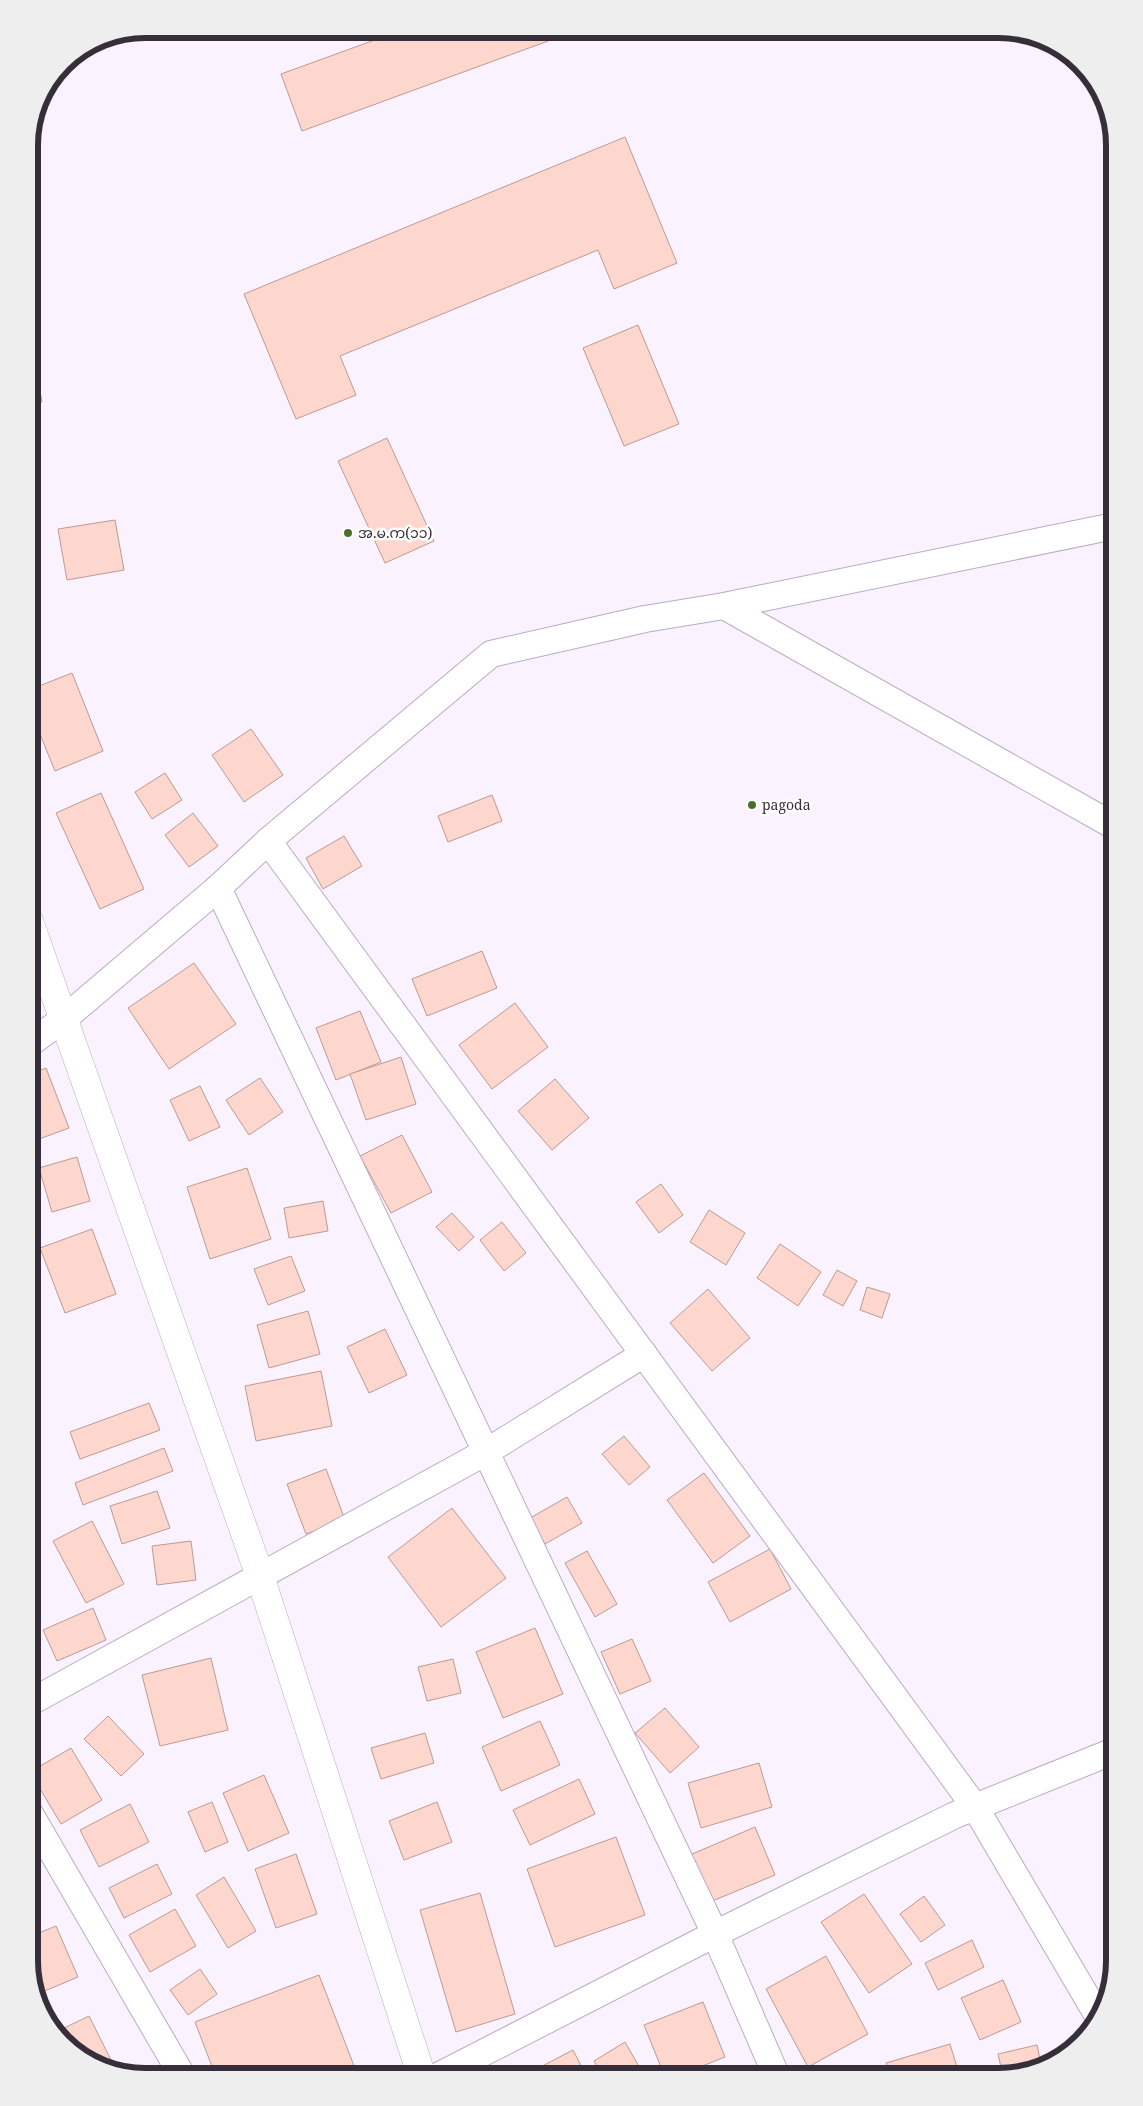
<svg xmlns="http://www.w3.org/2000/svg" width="1143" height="2106" font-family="'Noto Serif','Noto Sans Myanmar',serif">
	<rect width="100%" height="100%" fill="#faf2fe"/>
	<g fill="#fdd7cd" stroke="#bd9a91">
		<path d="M 405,29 L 581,29 L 302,131 L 281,74 Z"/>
		<path d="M 625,137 L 677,263 L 614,289 L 598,250 L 340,356 L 356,395 L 296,419 L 244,294 Z"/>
		<path d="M 638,325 L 679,424 L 624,446 L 583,348 Z"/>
		<path d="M 34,357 L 42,402 L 29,404 L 29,358 Z"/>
		<path d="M 387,438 L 434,541 L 385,563 L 338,461 Z"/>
		<path d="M 115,520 L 124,570 L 67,580 L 58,529 Z"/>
		<path d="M 72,673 L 103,751 L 55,771 L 29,707 L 29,690 Z"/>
		<path d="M 251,729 L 283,775 L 244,802 L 212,755 Z"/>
		<path d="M 165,773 L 182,800 L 152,819 L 135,792 Z"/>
		<path d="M 101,793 L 144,889 L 100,909 L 56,813 Z"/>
		<path d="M 492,795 L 502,821 L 448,842 L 438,816 Z"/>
		<path d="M 193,813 L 218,846 L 189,867 L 165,835 Z"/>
		<path d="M 344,836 L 362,866 L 323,889 L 306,858 Z"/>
		<path d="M 482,951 L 497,988 L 427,1016 L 412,979 Z"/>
		<path d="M 194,963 L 236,1024 L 169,1069 L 128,1008 Z"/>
		<path d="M 515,1003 L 548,1047 L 492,1089 L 459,1045 Z"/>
		<path d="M 360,1011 L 381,1062 L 336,1080 L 316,1028 Z"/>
		<path d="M 401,1057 L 416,1104 L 366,1120 L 350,1074 Z"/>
		<path d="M 46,1068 L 69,1128 L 31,1142 L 29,1136 L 29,1075 Z"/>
		<path d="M 260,1078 L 283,1112 L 249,1135 L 226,1100 Z"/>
		<path d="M 555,1079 L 589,1118 L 552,1150 L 518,1111 Z"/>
		<path d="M 200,1086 L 220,1127 L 189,1141 L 170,1100 Z"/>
		<path d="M 402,1135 L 432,1192 L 391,1213 L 360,1156 Z"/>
		<path d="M 77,1157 L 90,1201 L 52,1212 L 39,1168 Z"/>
		<path d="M 247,1168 L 271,1239 L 210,1259 L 187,1187 Z"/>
		<path d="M 661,1184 L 683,1215 L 659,1233 L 636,1202 Z"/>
		<path d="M 323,1201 L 328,1231 L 289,1238 L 284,1208 Z"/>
		<path d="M 709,1210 L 745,1233 L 726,1265 L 690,1242 Z"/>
		<path d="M 452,1213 L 474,1237 L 459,1251 L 436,1227 Z"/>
		<path d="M 502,1222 L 526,1253 L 504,1271 L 480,1240 Z"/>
		<path d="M 92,1229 L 116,1294 L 65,1313 L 40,1248 Z"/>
		<path d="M 780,1244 L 821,1272 L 798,1306 L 757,1278 Z"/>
		<path d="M 291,1256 L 305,1291 L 268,1305 L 254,1269 Z"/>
		<path d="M 837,1270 L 857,1281 L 843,1306 L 823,1295 Z"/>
		<path d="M 867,1287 L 890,1294 L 882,1318 L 860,1310 Z"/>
		<path d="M 708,1289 L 750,1338 L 712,1371 L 670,1323 Z"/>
		<path d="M 308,1311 L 320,1354 L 269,1368 L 257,1325 Z"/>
		<path d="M 385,1329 L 407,1375 L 369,1393 L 347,1347 Z"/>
		<path d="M 321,1371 L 332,1426 L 256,1441 L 245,1386 Z"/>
		<path d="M 149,1403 L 160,1430 L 80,1459 L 70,1432 Z"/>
		<path d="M 624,1436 L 650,1467 L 629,1485 L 602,1454 Z"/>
		<path d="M 164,1448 L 173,1471 L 83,1505 L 75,1483 Z"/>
		<path d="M 326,1469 L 345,1520 L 306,1534 L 287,1484 Z"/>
		<path d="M 704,1473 L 750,1536 L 713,1563 L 667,1500 Z"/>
		<path d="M 157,1491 L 170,1528 L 122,1544 L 110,1506 Z"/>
		<path d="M 567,1497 L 582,1523 L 545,1544 L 530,1518 Z"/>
		<path d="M 452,1508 L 506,1578 L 441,1627 L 388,1557 Z"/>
		<path d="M 92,1521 L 124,1584 L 86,1603 L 53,1541 Z"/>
		<path d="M 191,1541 L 196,1580 L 157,1585 L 152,1546 Z"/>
		<path d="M 770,1549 L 791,1589 L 730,1622 L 708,1582 Z"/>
		<path d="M 587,1551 L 617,1604 L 595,1617 L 565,1563 Z"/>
		<path d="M 93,1608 L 106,1640 L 57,1661 L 43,1630 Z"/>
		<path d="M 535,1628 L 563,1694 L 503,1718 L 476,1652 Z"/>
		<path d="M 632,1639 L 651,1681 L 620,1694 L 601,1652 Z"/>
		<path d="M 211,1658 L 228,1730 L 160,1746 L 142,1675 Z"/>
		<path d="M 453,1659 L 461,1693 L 427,1701 L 418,1667 Z"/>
		<path d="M 665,1708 L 699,1747 L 670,1773 L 635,1733 Z"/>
		<path d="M 108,1716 L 144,1754 L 121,1776 L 84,1739 Z"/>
		<path d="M 540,1721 L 560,1765 L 501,1791 L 482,1747 Z"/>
		<path d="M 425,1733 L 434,1763 L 381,1779 L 371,1748 Z"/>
		<path d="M 71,1748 L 102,1800 L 61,1824 L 30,1772 Z"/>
		<path d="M 759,1763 L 772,1807 L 701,1828 L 688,1783 Z"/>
		<path d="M 264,1775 L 289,1833 L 248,1851 L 223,1793 Z"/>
		<path d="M 579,1779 L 595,1814 L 530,1845 L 513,1810 Z"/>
		<path d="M 212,1802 L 228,1842 L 205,1852 L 188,1812 Z"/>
		<path d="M 437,1802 L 452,1842 L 404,1860 L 389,1821 Z"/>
		<path d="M 130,1804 L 149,1842 L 99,1867 L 80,1830 Z"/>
		<path d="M 755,1827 L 775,1875 L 710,1902 L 690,1855 Z"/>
		<path d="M 616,1837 L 645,1915 L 555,1947 L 527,1869 Z"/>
		<path d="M 296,1854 L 317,1914 L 276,1928 L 255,1869 Z"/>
		<path d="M 157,1864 L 172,1894 L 124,1918 L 109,1888 Z"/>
		<path d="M 224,1877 L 256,1931 L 228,1948 L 196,1895 Z"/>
		<path d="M 480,1893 L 515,2014 L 456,2032 L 420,1910 Z"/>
		<path d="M 864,1894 L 912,1964 L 869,1993 L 821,1922 Z"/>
		<path d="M 924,1896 L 945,1925 L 921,1942 L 900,1914 Z"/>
		<path d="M 175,1909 L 196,1946 L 150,1972 L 129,1935 Z"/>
		<path d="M 56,1926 L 78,1977 L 35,1995 L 29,1962 L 29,1937 Z"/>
		<path d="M 972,1940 L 984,1967 L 938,1990 L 925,1963 Z"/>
		<path d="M 826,1956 L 868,2034 L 808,2067 L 766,1989 Z"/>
		<path d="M 200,1969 L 217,1994 L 188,2015 L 170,1990 Z"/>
		<path d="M 319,1975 L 356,2071 L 340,2077 L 216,2077 L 195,2022 Z"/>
		<path d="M 1003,1980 L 1021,2022 L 980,2040 L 961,1998 Z"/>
		<path d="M 703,2002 L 725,2057 L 675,2077 L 665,2077 L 644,2025 Z"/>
		<path d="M 89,2016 L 111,2060 L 102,2065 L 80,2058 L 58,2031 Z"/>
		<path d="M 625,2042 L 645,2077 L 604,2077 L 594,2061 Z"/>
		<path d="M 950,2044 L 959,2074 L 949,2077 L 890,2077 L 886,2063 Z"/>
		<path d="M 1037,2045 L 1042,2069 L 1003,2076 L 998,2054 Z"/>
		<path d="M 573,2050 L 587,2077 L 521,2077 Z"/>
	</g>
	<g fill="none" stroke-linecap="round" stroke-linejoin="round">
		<g stroke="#bcaac7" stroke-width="28">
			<g id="minor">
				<path d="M 724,606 L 1114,526"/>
				<path d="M 268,841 L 975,1807 L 1098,2016"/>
				<path d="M 218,888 L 715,1934 L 777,2077"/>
				<path d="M 29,1044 L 65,1018 L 218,888 L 268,841 L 491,654 L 645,619 L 724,606 L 1114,826"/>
				<path d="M 29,1703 L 486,1452 L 644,1354"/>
				<path d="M 29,1812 L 183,2077"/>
				<path d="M 436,2077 L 715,1934 L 955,1815 L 1114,1751"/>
			</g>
		</g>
		<g stroke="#bcaac7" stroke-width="29">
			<path id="trunk" d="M 29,921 L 260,1576 L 422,2077"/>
		</g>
		<use href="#minor" stroke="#fff" stroke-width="26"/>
		<use href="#trunk" stroke="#fff" stroke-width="28"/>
	</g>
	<g fill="#4a6f29" stroke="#fff" stroke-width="2">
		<circle cx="348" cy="533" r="5"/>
		<circle cx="752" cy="805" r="5"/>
	</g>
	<g text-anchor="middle" stroke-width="5" stroke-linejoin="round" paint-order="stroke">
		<g font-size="14" fill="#362f3a" stroke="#fff" text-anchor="start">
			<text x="358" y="538">အ.မ.က(၁၁)</text>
			<text x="762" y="810">pagoda</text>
		</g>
	</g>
	<path d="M0 0H1143V2106H0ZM145 38H999A107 107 0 0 1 1106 145V1961A107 107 0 0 1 999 2068H145A107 107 0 0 1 38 1961V145A107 107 0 0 1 145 38Z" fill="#efeeef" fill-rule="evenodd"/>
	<path fill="none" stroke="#362f3a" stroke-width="6" d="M145 38H999A107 107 0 0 1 1106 145V1961A107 107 0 0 1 999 2068H145A107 107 0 0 1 38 1961V145A107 107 0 0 1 145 38Z"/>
</svg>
